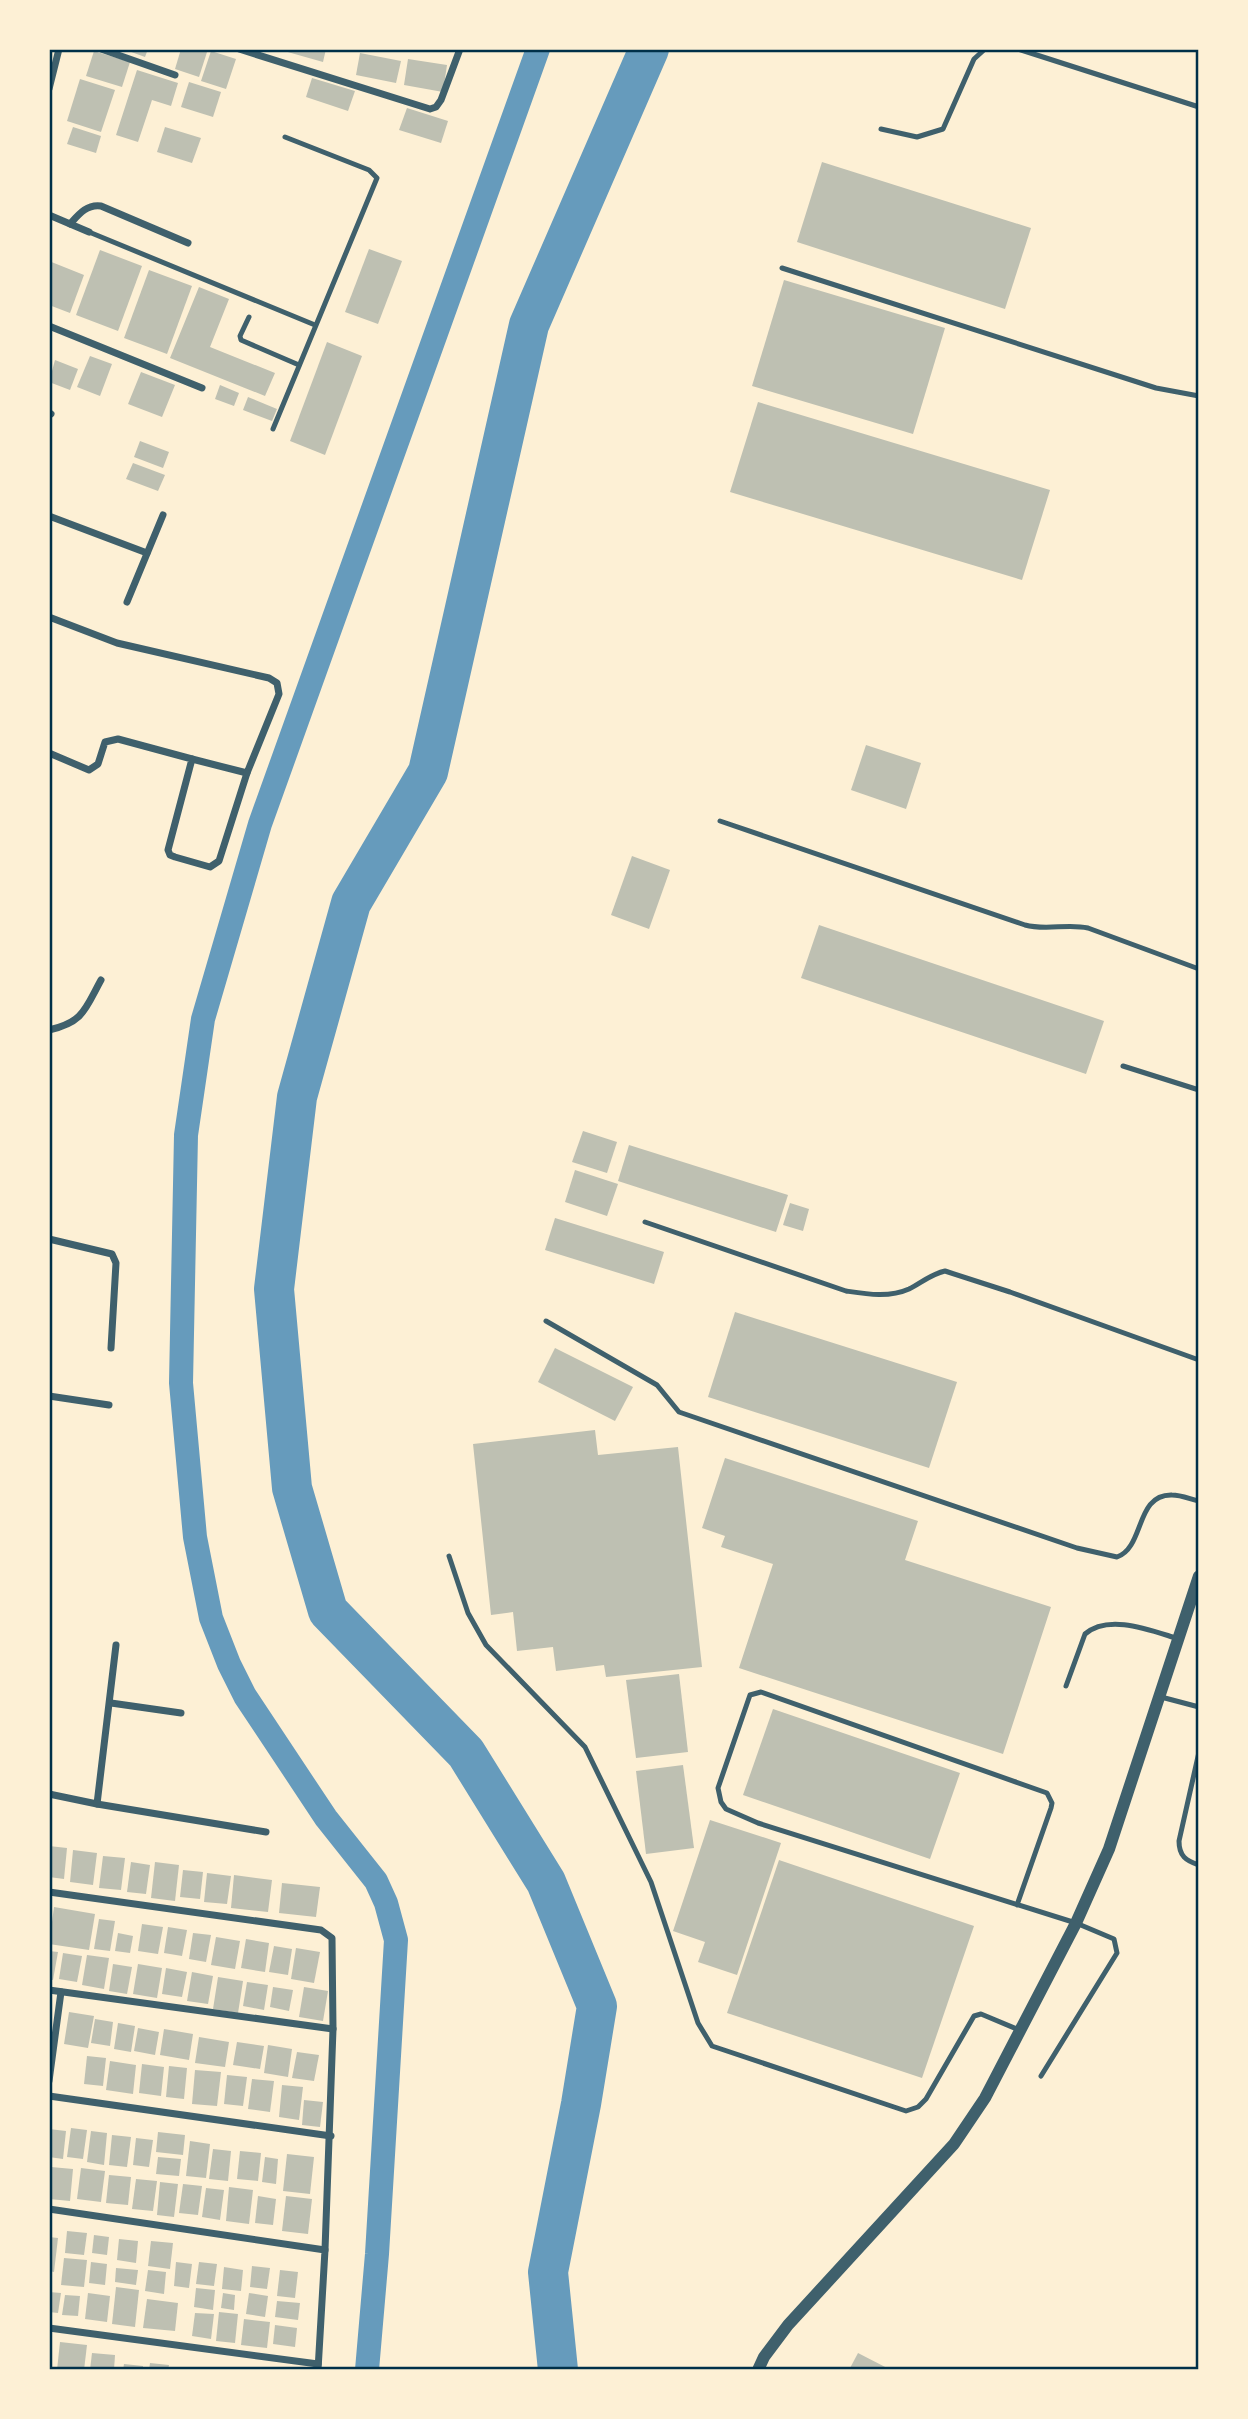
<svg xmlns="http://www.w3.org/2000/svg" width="1248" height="2419" font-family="'Space Grotesk',sans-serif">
	<rect width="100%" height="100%" fill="#fdf0d5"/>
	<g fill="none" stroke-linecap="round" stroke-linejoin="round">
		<path stroke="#669bbc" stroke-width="24" d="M 367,2370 L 377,2254 L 396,1940 L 386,1903 L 376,1881 L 326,1818 L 245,1696 L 229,1664 L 211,1618 L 195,1537 L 181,1383 L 186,1135 L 203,1019 L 260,824 L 538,49"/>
		<path stroke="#669bbc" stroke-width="40" d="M 558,2370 L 548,2272 L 581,2104 L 597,2006 L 546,1882 L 466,1753 L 328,1611 L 292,1488 L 274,1289 L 297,1097 L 351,903 L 428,772 L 529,325 L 649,49"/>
	</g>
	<g fill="#bec0b2">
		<path d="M 123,49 L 148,49 L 145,57 Z"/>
		<path d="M 181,49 L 208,49 L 199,77 L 175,69 Z"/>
		<path d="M 277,49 L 326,49 L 323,62 Z"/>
		<path d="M 94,51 L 130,62 L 122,87 L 86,76 Z"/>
		<path d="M 211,51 L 236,59 L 226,89 L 201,81 Z"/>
		<path d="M 360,53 L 401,61 L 396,83 L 356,75 Z"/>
		<path d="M 408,59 L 447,65 L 443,92 L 404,85 Z"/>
		<path d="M 137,70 L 178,83 L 171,106 L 152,100 L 138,142 L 116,135 Z"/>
		<path d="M 312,78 L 355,91 L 348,111 L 306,97 Z"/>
		<path d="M 80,79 L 115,90 L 101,132 L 67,121 Z"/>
		<path d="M 189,82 L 221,92 L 213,117 L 181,107 Z"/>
		<path d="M 407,108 L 448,121 L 441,143 L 399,130 Z"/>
		<path d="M 73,127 L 101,136 L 96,153 L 67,144 Z"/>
		<path d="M 165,127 L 201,138 L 192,163 L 157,152 Z"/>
		<path d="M 822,162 L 1031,228 L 1005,309 L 797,242 Z"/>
		<path d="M 369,249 L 402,261 L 378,324 L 345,312 Z"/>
		<path d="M 100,250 L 142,266 L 118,331 L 76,315 Z"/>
		<path d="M 49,261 L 84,275 L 70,313 L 49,305 Z"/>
		<path d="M 149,270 L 192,286 L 167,354 L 124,338 Z"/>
		<path d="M 784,280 L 945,328 L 913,434 L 752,386 Z"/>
		<path d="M 199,287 L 229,299 L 210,347 L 275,373 L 265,396 L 170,358 Z"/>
		<path d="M 327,342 L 362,356 L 325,455 L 290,441 Z"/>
		<path d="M 90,356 L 112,364 L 100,396 L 77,387 Z"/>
		<path d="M 55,360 L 78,369 L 70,390 L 49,382 Z"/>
		<path d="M 141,372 L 175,385 L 162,417 L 128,404 Z"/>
		<path d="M 220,385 L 239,393 L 234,406 L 215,399 Z"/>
		<path d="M 248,397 L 277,409 L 272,421 L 243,410 Z"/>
		<path d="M 758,402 L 1050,490 L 1022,580 L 730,492 Z"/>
		<path d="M 140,441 L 169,452 L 163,468 L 134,457 Z"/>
		<path d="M 133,463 L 165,475 L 158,491 L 126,479 Z"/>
		<path d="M 866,745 L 921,763 L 906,809 L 851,790 Z"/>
		<path d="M 632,856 L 670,870 L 649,929 L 611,915 Z"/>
		<path d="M 819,925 L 1104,1021 L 1086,1074 L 801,978 Z"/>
		<path d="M 583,1131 L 617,1142 L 607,1173 L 572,1162 Z"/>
		<path d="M 629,1145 L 788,1195 L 776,1232 L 618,1181 Z"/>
		<path d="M 575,1170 L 618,1184 L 607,1216 L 565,1202 Z"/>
		<path d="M 790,1203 L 809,1209 L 803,1231 L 783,1225 Z"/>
		<path d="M 555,1218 L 664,1252 L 654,1284 L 545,1250 Z"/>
		<path d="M 735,1312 L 957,1382 L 929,1468 L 708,1397 Z"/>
		<path d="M 555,1348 L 633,1387 L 615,1421 L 538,1382 Z"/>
		<path d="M 595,1430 L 598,1455 L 678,1447 L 702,1667 L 606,1677 L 604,1665 L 556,1671 L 553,1647 L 517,1651 L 513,1612 L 491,1615 L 473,1444 Z"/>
		<path d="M 725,1458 L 918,1521 L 905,1560 L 1051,1607 L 1003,1754 L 739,1668 L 773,1564 L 721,1547 L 725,1536 L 702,1528 Z"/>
		<path d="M 679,1674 L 688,1752 L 636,1758 L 626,1680 Z"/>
		<path d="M 773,1709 L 960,1773 L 930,1859 L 743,1795 Z"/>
		<path d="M 683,1765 L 694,1848 L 646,1854 L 636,1771 Z"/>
		<path d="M 710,1820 L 781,1843 L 737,1975 L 698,1962 L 705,1942 L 673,1931 Z"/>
		<path d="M 49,1846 L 67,1848 L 64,1879 L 49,1877 Z"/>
		<path d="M 73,1850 L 97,1853 L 93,1885 L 70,1882 Z"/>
		<path d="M 103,1856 L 125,1858 L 121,1890 L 99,1888 Z"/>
		<path d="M 779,1860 L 974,1926 L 922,2078 L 727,2013 Z"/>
		<path d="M 131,1862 L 150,1865 L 146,1894 L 127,1892 Z"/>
		<path d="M 155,1862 L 179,1865 L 175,1901 L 151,1898 Z"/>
		<path d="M 183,1870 L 203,1872 L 200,1899 L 180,1897 Z"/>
		<path d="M 207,1873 L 231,1876 L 227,1904 L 204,1902 Z"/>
		<path d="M 234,1875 L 272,1880 L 268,1912 L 231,1908 Z"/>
		<path d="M 282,1883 L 320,1887 L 316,1917 L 279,1913 Z"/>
		<path d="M 54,1907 L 95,1914 L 89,1950 L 49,1944 Z"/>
		<path d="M 99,1919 L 115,1921 L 110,1951 L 94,1949 Z"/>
		<path d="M 142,1924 L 163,1927 L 158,1954 L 138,1951 Z"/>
		<path d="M 168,1927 L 187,1930 L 182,1956 L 164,1953 Z"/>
		<path d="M 118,1933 L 133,1936 L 130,1953 L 115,1951 Z"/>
		<path d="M 193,1933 L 211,1935 L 206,1962 L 189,1959 Z"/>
		<path d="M 216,1937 L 240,1941 L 235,1969 L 211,1965 Z"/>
		<path d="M 246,1939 L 269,1943 L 265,1972 L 241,1968 Z"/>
		<path d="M 274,1946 L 292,1949 L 288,1975 L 269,1972 Z"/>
		<path d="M 296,1948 L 320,1952 L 314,1983 L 291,1979 Z"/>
		<path d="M 49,1951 L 58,1952 L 53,1980 L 49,1979 Z"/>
		<path d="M 63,1953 L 82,1956 L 77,1982 L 59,1979 Z"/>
		<path d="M 87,1955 L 109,1958 L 104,1989 L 82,1985 Z"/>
		<path d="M 113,1964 L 132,1967 L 127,1994 L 109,1991 Z"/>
		<path d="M 138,1964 L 162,1968 L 157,1998 L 133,1994 Z"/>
		<path d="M 166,1968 L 187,1972 L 182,1997 L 162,1994 Z"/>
		<path d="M 192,1972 L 213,1976 L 208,2004 L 187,2001 Z"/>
		<path d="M 218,1977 L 243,1981 L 238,2013 L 213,2009 Z"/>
		<path d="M 247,1982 L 268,1985 L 264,2010 L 243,2006 Z"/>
		<path d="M 273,1987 L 293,1990 L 289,2011 L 270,2007 Z"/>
		<path d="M 304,1987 L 328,1991 L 323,2021 L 299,2017 Z"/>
		<path d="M 69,2012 L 94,2016 L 88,2048 L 64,2044 Z"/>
		<path d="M 95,2019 L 113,2022 L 110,2046 L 91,2043 Z"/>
		<path d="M 118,2023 L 135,2026 L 131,2052 L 114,2049 Z"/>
		<path d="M 138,2028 L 159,2032 L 155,2055 L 134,2051 Z"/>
		<path d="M 164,2029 L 193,2034 L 189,2060 L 160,2055 Z"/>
		<path d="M 199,2037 L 229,2042 L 225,2067 L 195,2063 Z"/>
		<path d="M 237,2042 L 264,2046 L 260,2069 L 233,2065 Z"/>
		<path d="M 268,2045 L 292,2049 L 288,2077 L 264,2073 Z"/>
		<path d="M 297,2052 L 319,2055 L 314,2081 L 292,2078 Z"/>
		<path d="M 87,2056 L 106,2058 L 103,2086 L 84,2084 Z"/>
		<path d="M 110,2061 L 136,2065 L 133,2094 L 106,2090 Z"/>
		<path d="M 142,2064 L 164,2067 L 161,2096 L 139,2093 Z"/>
		<path d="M 169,2066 L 187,2068 L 184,2099 L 166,2097 Z"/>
		<path d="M 195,2070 L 221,2072 L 217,2106 L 192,2104 Z"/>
		<path d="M 227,2075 L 247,2077 L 243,2106 L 224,2104 Z"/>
		<path d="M 252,2079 L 274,2081 L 270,2112 L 248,2109 Z"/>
		<path d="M 282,2085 L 303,2087 L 299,2120 L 279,2117 Z"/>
		<path d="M 304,2100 L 323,2102 L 320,2127 L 302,2125 Z"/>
		<path d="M 71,2128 L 87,2130 L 83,2159 L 67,2157 Z"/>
		<path d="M 49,2129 L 66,2131 L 63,2159 L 49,2157 Z"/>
		<path d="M 91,2131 L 107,2133 L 104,2165 L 87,2162 Z"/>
		<path d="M 158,2132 L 185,2135 L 183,2155 L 156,2152 Z"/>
		<path d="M 112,2135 L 131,2137 L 127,2167 L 109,2165 Z"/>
		<path d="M 136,2138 L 153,2140 L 149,2167 L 133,2165 Z"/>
		<path d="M 190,2141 L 210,2144 L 206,2178 L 186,2176 Z"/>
		<path d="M 213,2149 L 231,2151 L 228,2181 L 209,2179 Z"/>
		<path d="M 240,2151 L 261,2153 L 258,2181 L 237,2179 Z"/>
		<path d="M 287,2154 L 314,2157 L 310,2194 L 283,2191 Z"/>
		<path d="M 158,2157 L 181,2159 L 179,2176 L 156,2174 Z"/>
		<path d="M 265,2157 L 278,2159 L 276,2184 L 262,2182 Z"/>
		<path d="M 51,2167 L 73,2169 L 70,2201 L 49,2199 Z"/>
		<path d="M 81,2168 L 105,2171 L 101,2202 L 77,2199 Z"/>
		<path d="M 109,2175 L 131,2177 L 128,2205 L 106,2203 Z"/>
		<path d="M 136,2179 L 157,2181 L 153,2211 L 132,2209 Z"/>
		<path d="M 160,2182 L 178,2184 L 174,2217 L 157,2215 Z"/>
		<path d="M 183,2184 L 202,2186 L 198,2215 L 179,2213 Z"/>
		<path d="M 229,2187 L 253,2190 L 249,2224 L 226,2221 Z"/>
		<path d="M 206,2188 L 224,2190 L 220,2220 L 202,2217 Z"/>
		<path d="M 258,2196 L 276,2199 L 273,2225 L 255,2223 Z"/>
		<path d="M 286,2196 L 312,2199 L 308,2234 L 282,2231 Z"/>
		<path d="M 67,2231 L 87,2233 L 84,2255 L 65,2253 Z"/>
		<path d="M 94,2235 L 109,2237 L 107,2255 L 92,2253 Z"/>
		<path d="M 49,2237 L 58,2238 L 54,2272 L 49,2271 Z"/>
		<path d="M 119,2239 L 138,2241 L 136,2263 L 117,2260 Z"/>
		<path d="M 151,2241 L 173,2243 L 170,2269 L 148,2266 Z"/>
		<path d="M 64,2258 L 87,2260 L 84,2287 L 61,2285 Z"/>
		<path d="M 91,2262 L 107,2264 L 105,2285 L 89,2283 Z"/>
		<path d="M 176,2262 L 192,2264 L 189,2288 L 174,2286 Z"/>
		<path d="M 199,2262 L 217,2264 L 214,2286 L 196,2284 Z"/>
		<path d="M 252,2266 L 270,2268 L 267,2289 L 250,2287 Z"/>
		<path d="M 224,2267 L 243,2270 L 241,2291 L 222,2289 Z"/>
		<path d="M 116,2268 L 138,2270 L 136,2285 L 115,2282 Z"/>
		<path d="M 148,2270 L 166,2272 L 164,2294 L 145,2291 Z"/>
		<path d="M 280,2270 L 298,2272 L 295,2298 L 277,2296 Z"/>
		<path d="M 116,2287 L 139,2290 L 135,2327 L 112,2324 Z"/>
		<path d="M 196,2288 L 215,2290 L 213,2310 L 194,2307 Z"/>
		<path d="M 49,2292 L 61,2293 L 58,2313 L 49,2312 Z"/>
		<path d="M 88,2293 L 110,2296 L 107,2322 L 85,2319 Z"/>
		<path d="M 223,2293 L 235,2295 L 234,2310 L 221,2308 Z"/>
		<path d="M 249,2293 L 268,2296 L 265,2317 L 246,2314 Z"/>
		<path d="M 65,2295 L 80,2296 L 78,2316 L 62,2315 Z"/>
		<path d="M 147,2299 L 178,2303 L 175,2331 L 143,2328 Z"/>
		<path d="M 277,2301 L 300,2303 L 298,2320 L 275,2317 Z"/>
		<path d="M 219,2312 L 238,2314 L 235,2343 L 216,2341 Z"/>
		<path d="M 195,2313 L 214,2314 L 211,2339 L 192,2336 Z"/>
		<path d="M 244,2319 L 270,2322 L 267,2348 L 241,2345 Z"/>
		<path d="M 275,2325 L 297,2328 L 295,2347 L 273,2344 Z"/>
		<path d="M 60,2342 L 87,2345 L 84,2370 L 57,2370 Z"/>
		<path d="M 92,2353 L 115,2355 L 114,2370 L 90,2370 Z"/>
		<path d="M 858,2353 L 891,2370 L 849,2370 Z"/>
		<path d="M 150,2363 L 169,2365 L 168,2370 L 149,2370 Z"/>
		<path d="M 124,2364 L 143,2366 L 143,2370 L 123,2370 Z"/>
	</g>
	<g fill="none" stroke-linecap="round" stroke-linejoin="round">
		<g stroke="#3f606c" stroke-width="5">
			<path d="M 1018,49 L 1199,107"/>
			<path d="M 881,129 L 917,137 L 943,129 L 974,59 L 985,49"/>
			<path d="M 89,232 L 315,325"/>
			<path d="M 782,268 L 1156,388 L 1199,396"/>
			<path d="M 249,317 L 240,336 L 241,340 L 299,365"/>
			<path d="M 273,429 L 377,178 L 369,170 L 285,137"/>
			<path d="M 720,821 L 1025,925 C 1047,931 1067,923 1088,928 L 1199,969"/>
			<path d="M 1123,1066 L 1199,1090"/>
			<path d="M 645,1222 L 846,1291 C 866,1294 889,1298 909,1289 C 921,1283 931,1274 945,1271 L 1010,1292 L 1199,1360"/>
			<path d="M 546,1321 L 657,1385 L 679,1412 L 1077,1548 L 1117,1557 C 1145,1547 1135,1494 1172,1495 C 1181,1495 1190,1499 1199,1501"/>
			<path d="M 449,1556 L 468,1613 L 486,1645 L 585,1747 L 651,1882 L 698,2023 L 712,2046 L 906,2111 L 918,2107 L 926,2099 L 974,2016 L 981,2014 L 1019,2030"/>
			<path d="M 1066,1686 L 1085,1634 C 1109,1613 1152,1631 1179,1639"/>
			<path d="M 1161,1697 L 1199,1707"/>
			<path d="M 1199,1752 L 1179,1841 C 1179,1856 1186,1861 1199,1865"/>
			<path d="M 1017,1905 L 1051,1808 L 1052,1803 L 1047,1793 L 761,1692 L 750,1695 L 718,1788 L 721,1802 L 726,1809 L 758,1823 L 1076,1923 L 1114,1939 L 1117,1953 L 1041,2076"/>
		</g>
		<g stroke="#3f606c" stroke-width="7">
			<path d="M 101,49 L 175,75"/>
			<path d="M 239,49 L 430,109 L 436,107 L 441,100 L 460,49"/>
			<path d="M 49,89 L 59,49"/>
			<path d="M 49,215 L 89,232"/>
			<path d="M 70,224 C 79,214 87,204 101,206 L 188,243"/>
			<path d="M 49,326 L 202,388"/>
			<path d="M 49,413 L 51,414"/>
			<path d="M 49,516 L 147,553"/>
			<path d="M 127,602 L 163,515"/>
			<path d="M 49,617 L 117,643 L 269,678 L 277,683 L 279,694 L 247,773 L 192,759"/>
			<path d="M 49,753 L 89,770 L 98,764 L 105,742 L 118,739 L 192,759 L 168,850 L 170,855 L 175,857 L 210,867 L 219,861 L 247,773"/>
			<path d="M 49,1030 C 84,1022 85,1009 101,980"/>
			<path d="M 49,1239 L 112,1254 L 116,1263 L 111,1348"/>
			<path d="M 49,1396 L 109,1405"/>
			<path d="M 111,1703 L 181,1713"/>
			<path d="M 49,1794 L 97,1804 L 266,1832"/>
			<path d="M 97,1804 L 116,1645"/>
			<path d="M 49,1892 L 321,1930 L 332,1938 L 333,2029 L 325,2250"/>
			<path d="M 49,1990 L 333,2029"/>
			<path d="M 49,2081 L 61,1992"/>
			<path d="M 49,2096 L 331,2136"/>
			<path d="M 49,2209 L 325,2250 L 318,2370"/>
			<path d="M 49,2328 L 318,2364"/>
		</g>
		<path stroke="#3f606c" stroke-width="12" d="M 758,2370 L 764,2357 L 788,2325 L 954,2144 L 985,2098 L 1076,1923 L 1109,1849 L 1199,1576"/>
	</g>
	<rect width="1248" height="2419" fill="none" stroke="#fdf0d5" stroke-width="102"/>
	<rect x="51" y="51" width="1146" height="2317" fill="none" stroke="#003049" stroke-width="2.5"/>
</svg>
